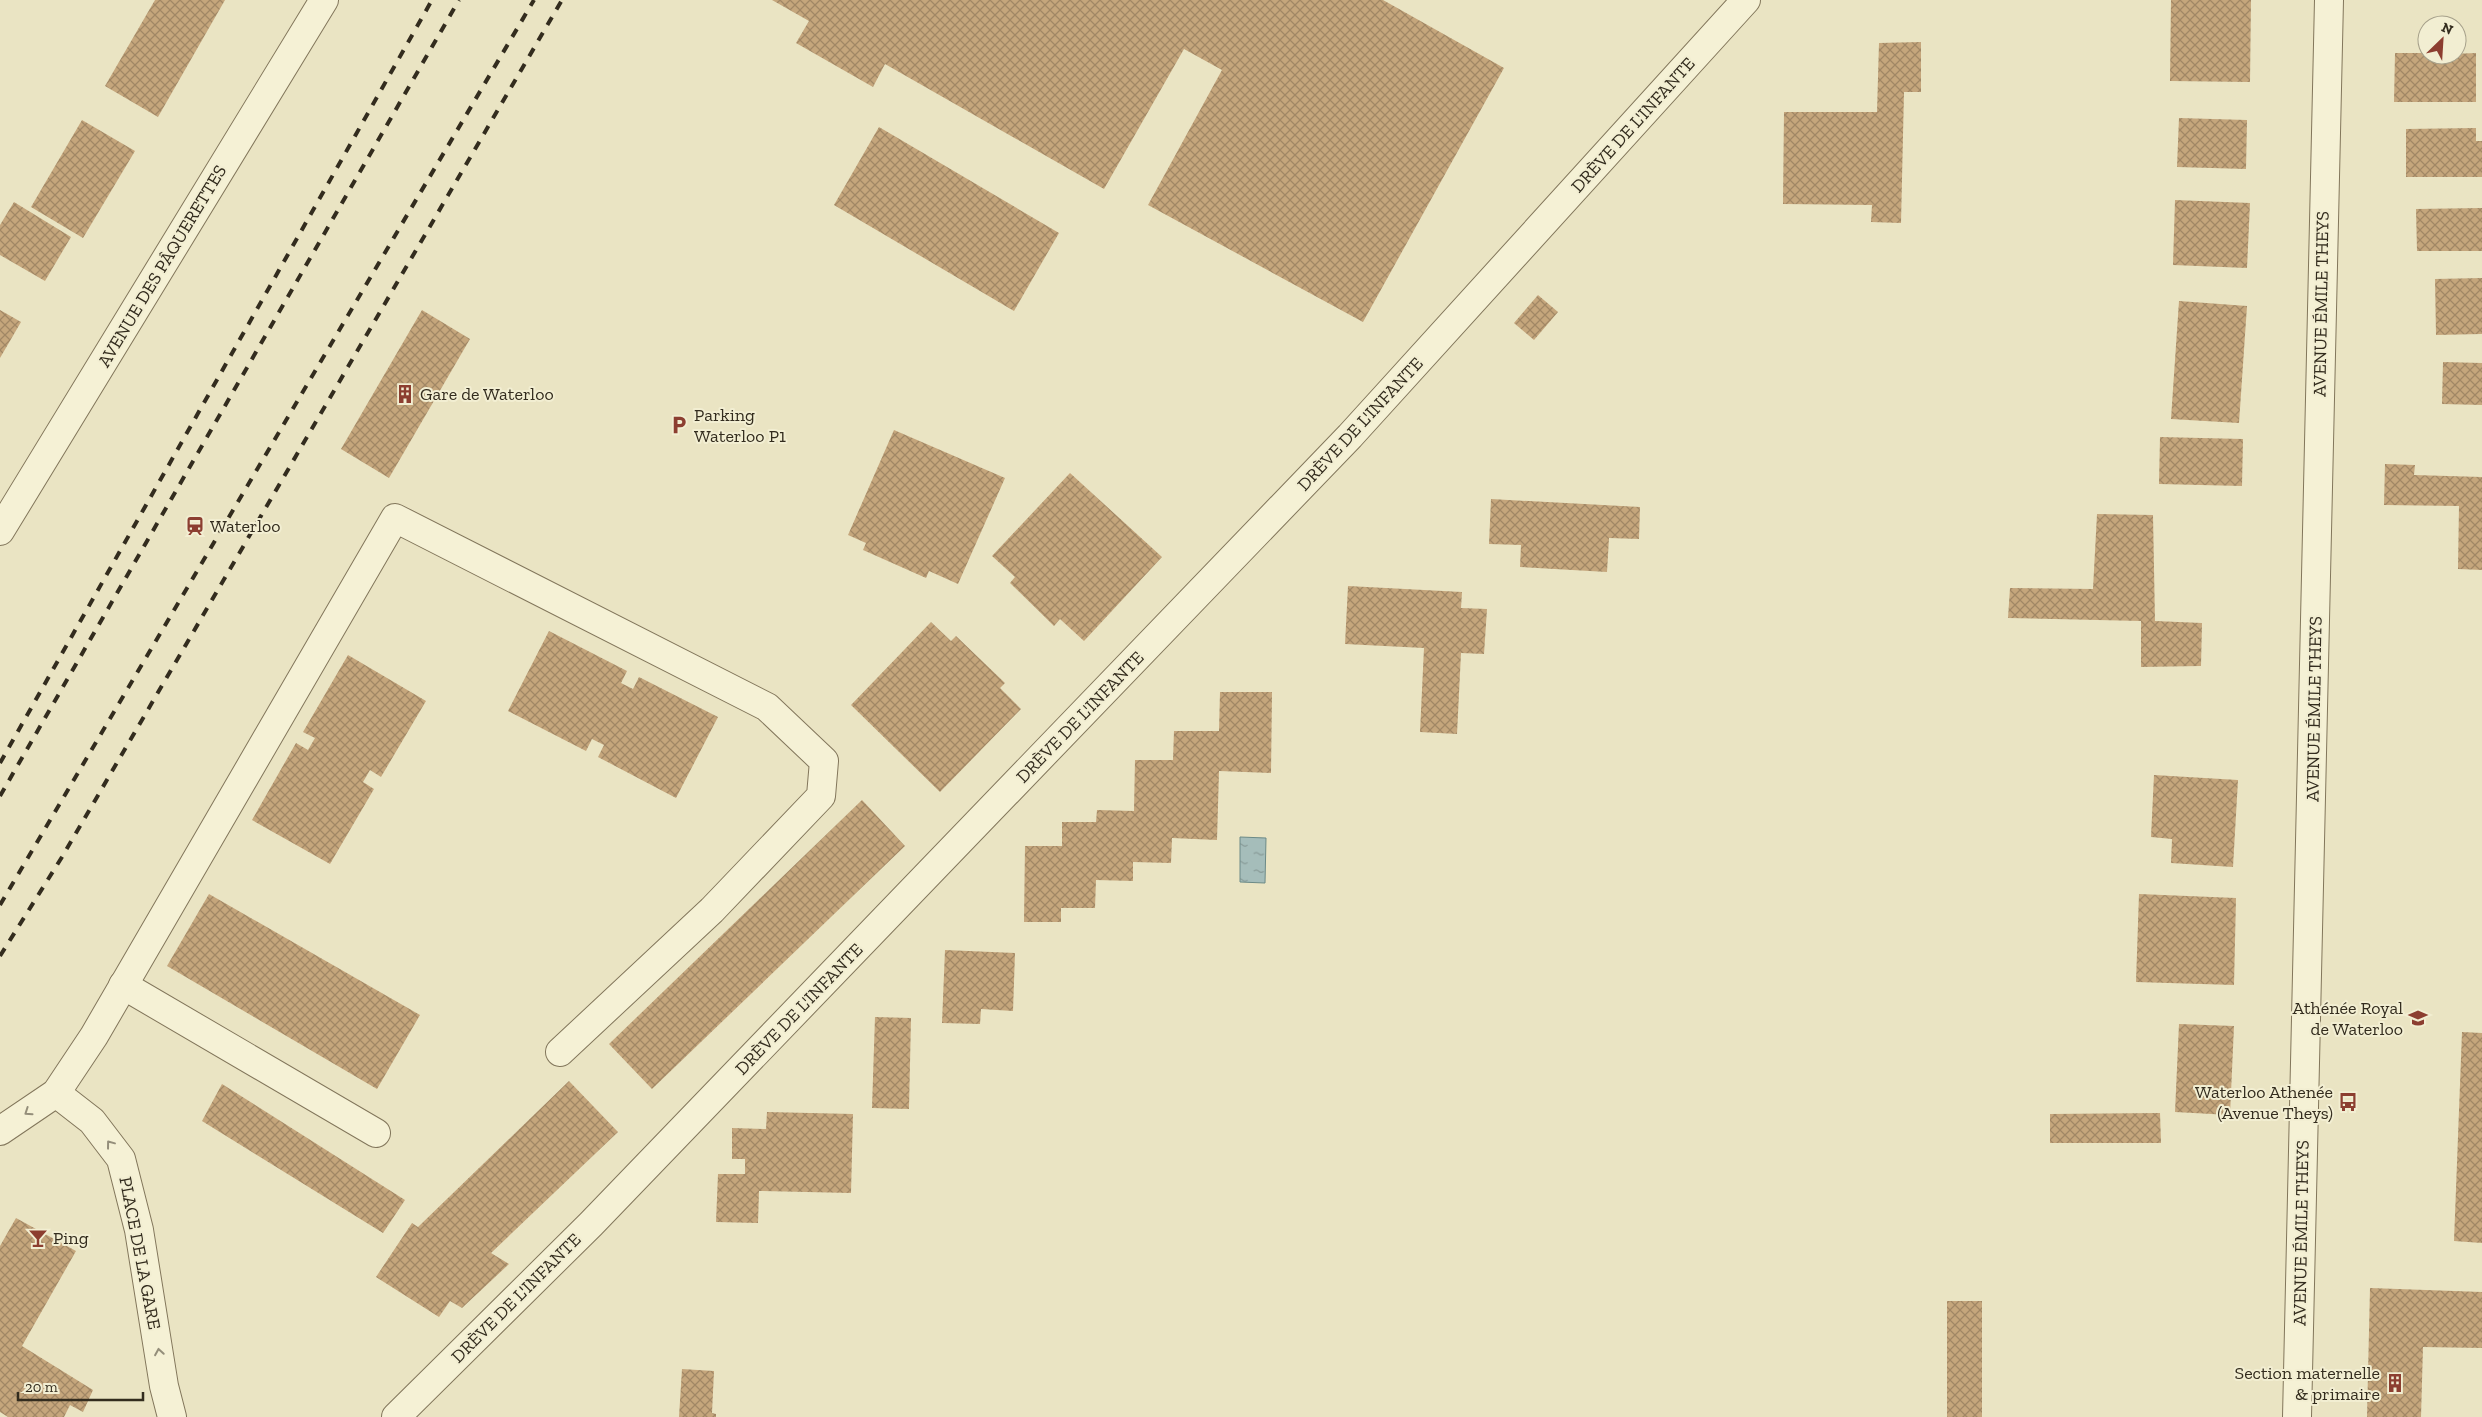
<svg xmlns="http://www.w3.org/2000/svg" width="2482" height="1417" font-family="'Zilla Slab',serif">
	<defs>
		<pattern id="water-ripples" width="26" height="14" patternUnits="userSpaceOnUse" patternTransform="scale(1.25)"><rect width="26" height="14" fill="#a5bdba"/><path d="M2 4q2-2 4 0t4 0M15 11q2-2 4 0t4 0" fill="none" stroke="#879a97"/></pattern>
		<pattern id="building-cross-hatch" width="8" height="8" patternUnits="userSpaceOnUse" patternTransform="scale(1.25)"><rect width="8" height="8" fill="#c5a67c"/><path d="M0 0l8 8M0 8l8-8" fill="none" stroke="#a18765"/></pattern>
	</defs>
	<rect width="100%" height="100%" fill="#eae4c3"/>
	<path fill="url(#water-ripples)" stroke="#6c8a87" d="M 1240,837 L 1266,838 L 1265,883 L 1240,882 Z"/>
	<g fill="url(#building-cross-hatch)">
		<path d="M 155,0 L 225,0 L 158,117 L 105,86 Z"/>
		<path d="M 772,0 L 1383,0 L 1504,68 L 1363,322 L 1148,205 L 1222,70 L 1184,49 L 1104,189 L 885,64 L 873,87 L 796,43 L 809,21 Z"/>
		<path d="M 2171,0 L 2251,0 L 2250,82 L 2170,81 Z"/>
		<path d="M 1921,42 L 1921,92 L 1904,92 L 1901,223 L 1871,222 L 1872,205 L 1783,204 L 1784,112 L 1877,112 L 1879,43 Z"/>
		<path d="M 2395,53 L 2427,53 L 2427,55 L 2476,53 L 2476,102 L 2394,102 Z"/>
		<path d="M 2179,118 L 2247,120 L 2246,169 L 2177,167 Z"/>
		<path d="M 82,120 L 135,151 L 83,238 L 31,207 Z"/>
		<path d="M 879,127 L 1059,233 L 1014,311 L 834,205 Z"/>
		<path d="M 2476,128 L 2476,141 L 2482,141 L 2482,177 L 2406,177 L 2406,129 Z"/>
		<path d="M 2175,200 L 2250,203 L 2247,268 L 2173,265 Z"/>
		<path d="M 14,202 L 71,237 L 45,281 L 0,255 L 0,225 Z"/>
		<path d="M 2482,208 L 2482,251 L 2417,251 L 2416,209 Z"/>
		<path d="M 2482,278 L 2482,334 L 2436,335 L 2435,279 Z"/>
		<path d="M 1538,295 L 1558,312 L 1534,340 L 1514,323 Z"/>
		<path d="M 2179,301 L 2247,306 L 2239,423 L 2171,419 Z"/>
		<path d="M 0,310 L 21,322 L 0,358 Z"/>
		<path d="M 422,310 L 470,339 L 389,478 L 341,449 Z"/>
		<path d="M 2443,362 L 2482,363 L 2482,405 L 2442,404 Z"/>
		<path d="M 894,430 L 1005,478 L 958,584 L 929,571 L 926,578 L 863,550 L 866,543 L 848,535 Z"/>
		<path d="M 2160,437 L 2243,439 L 2242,486 L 2159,484 Z"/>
		<path d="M 2385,464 L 2415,465 L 2414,475 L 2482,477 L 2482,570 L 2458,569 L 2459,506 L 2384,505 Z"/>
		<path d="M 1070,473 L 1162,557 L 1084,641 L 1060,619 L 1054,626 L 1010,583 L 1015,577 L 992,556 Z"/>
		<path d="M 1491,499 L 1640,507 L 1639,539 L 1609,538 L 1607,572 L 1520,567 L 1521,545 L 1489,544 Z"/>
		<path d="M 2097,514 L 2153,515 L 2155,621 L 2202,623 L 2201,666 L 2141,667 L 2141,621 L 2008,618 L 2010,588 L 2093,589 Z"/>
		<path d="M 1348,586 L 1462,592 L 1461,608 L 1487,609 L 1484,654 L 1461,653 L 1457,734 L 1420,732 L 1424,648 L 1345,644 Z"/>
		<path d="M 931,622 L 951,641 L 956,636 L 1005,683 L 1000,688 L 1021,709 L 940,792 L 851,705 Z"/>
		<path d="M 549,631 L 627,671 L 621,683 L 633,689 L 639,677 L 718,717 L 676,798 L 598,757 L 604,745 L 592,739 L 586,751 L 508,711 Z"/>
		<path d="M 348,655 L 426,701 L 381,777 L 370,770 L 363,782 L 374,789 L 330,864 L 252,820 L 296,743 L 308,750 L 315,738 L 303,732 Z"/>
		<path d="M 1220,692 L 1272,692 L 1271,773 L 1219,771 L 1217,840 L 1172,838 L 1171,863 L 1133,862 L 1133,881 L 1096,880 L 1095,908 L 1061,908 L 1061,922 L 1024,922 L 1025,846 L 1062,846 L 1062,822 L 1096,822 L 1097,810 L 1134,811 L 1135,760 L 1173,760 L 1174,731 L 1219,731 Z"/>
		<path d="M 2154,775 L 2238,780 L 2233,867 L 2171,863 L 2172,839 L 2151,837 Z"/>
		<path d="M 862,800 L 905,846 L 652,1089 L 609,1044 Z"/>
		<path d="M 209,894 L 420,1015 L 377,1089 L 167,966 Z"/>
		<path d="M 2139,894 L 2236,898 L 2234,985 L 2136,982 Z"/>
		<path d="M 945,950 L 1015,953 L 1013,1011 L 981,1009 L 980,1024 L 942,1023 Z"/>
		<path d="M 875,1017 L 911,1018 L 909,1109 L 872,1108 Z"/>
		<path d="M 2179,1024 L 2234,1026 L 2230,1115 L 2175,1112 Z"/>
		<path d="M 2462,1032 L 2482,1033 L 2482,1243 L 2454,1241 Z"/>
		<path d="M 569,1081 L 618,1132 L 491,1253 L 509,1264 L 462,1308 L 450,1301 L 439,1317 L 376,1277 L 412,1223 L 418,1227 Z"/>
		<path d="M 222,1084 L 405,1200 L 383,1233 L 202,1121 Z"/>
		<path d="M 767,1112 L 853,1114 L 851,1193 L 759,1191 L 758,1223 L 716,1222 L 718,1174 L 745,1174 L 745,1159 L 732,1159 L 732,1128 L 766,1129 Z"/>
		<path d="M 2160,1113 L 2161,1143 L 2050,1143 L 2050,1114 Z"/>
		<path d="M 16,1218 L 76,1251 L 22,1346 L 93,1390 L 83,1412 L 70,1405 L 64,1417 L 8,1417 L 0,1412 L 0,1246 Z"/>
		<path d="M 2370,1288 L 2482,1292 L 2482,1348 L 2423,1347 L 2421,1417 L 2367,1417 Z"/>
		<rect x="1947" y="1301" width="35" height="116"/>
		<path d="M 682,1369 L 714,1371 L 712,1413 L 716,1414 L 716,1417 L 679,1417 Z"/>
	</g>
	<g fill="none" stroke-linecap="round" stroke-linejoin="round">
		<g stroke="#82765b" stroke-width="30">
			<g id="minor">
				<path d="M 0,531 L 324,0"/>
				<path d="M 123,985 L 376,1133"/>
				<path d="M 56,1093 L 92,1121 L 121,1159 L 139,1230 L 164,1386 L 172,1417"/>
				<path d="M 0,1131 L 56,1093 L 94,1036 L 395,518 L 767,707 L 824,761 L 821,796 L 712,910 L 560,1052"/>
				<path d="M 396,1417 L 591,1224 L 1350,436 L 1746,0"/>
				<path d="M 2297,1417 L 2329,0"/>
			</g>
		</g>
		<use href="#minor" stroke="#f5f1d5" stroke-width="28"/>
		<g stroke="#332c1e" stroke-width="4" stroke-dasharray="9 9" stroke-linecap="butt">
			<path d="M 0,763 L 432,0"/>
			<path d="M 0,796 L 459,0"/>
			<path d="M 0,905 L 534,0"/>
			<path d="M 0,956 L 62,857 L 562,0"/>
		</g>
	</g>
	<defs><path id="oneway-chevron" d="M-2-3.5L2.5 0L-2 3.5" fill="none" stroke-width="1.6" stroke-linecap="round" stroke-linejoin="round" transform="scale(1.25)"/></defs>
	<g stroke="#948e7a">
		<use href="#oneway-chevron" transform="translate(28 1112) rotate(146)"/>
		<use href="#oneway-chevron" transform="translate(110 1144) rotate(-127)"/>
		<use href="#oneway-chevron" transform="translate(159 1352) rotate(-99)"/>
	</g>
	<defs>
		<g id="building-bare" transform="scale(1.5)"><path d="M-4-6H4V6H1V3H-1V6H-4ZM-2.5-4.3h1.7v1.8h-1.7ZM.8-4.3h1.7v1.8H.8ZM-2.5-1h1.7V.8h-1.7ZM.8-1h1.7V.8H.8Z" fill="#8c3e30" stroke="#f2eed2" stroke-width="2.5" paint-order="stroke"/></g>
		<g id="parking-bare" transform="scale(1.5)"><path d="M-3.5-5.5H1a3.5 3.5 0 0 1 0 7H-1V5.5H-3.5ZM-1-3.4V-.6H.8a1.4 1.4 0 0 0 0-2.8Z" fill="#8c3e30" stroke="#f2eed2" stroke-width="2.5" paint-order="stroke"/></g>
		<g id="station-bare" transform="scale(1.5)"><path d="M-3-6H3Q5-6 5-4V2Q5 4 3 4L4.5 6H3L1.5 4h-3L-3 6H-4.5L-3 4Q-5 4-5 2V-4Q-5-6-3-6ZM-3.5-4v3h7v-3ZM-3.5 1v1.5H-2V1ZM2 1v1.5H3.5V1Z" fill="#8c3e30" stroke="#f2eed2" stroke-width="2.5" paint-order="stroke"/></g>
		<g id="school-bare" transform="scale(1.5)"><path d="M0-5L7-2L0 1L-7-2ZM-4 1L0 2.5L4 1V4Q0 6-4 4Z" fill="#8c3e30" stroke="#f2eed2" stroke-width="2.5" paint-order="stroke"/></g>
		<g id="bus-bare" transform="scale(1.5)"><path d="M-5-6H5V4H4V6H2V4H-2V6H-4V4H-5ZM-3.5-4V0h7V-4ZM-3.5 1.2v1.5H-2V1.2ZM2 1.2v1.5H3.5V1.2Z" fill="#8c3e30" stroke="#f2eed2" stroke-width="2.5" paint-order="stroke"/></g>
		<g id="bar-bare" transform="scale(1.5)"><path d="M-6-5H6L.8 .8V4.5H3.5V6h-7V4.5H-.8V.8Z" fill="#8c3e30" stroke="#f2eed2" stroke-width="2.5" paint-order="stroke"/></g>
	</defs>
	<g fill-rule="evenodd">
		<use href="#building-bare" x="405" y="394"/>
		<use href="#parking-bare" x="679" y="425"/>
		<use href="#station-bare" x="195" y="526"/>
		<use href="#school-bare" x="2418" y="1018"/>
		<use href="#bus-bare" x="2348" y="1102"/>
		<use href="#bar-bare" x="38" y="1238"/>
		<use href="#building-bare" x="2395" y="1383"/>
	</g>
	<g text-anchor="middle" stroke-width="4" stroke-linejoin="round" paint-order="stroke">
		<g font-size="18" fill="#332c1e" stroke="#f2eed2">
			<text transform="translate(1633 125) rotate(-48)" y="6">DRÈVE DE L'INFANTE</text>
			<text transform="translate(162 266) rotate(-59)" y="6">AVENUE DES PÂQUERETTES</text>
			<text transform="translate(2321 304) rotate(-89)" y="6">AVENUE ÉMILE THEYS</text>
			<text transform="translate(1360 424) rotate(-47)" y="6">DRÈVE DE L'INFANTE</text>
			<text transform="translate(2314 709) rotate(-89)" y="6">AVENUE ÉMILE THEYS</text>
			<text transform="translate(1080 717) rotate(-46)" y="6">DRÈVE DE L'INFANTE</text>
			<text transform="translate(799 1009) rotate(-46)" y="6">DRÈVE DE L'INFANTE</text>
			<text transform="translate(2301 1233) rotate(-89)" y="6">AVENUE ÉMILE THEYS</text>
			<text transform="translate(140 1253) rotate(79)" y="6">PLACE DE LA GARE</text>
			<text transform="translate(516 1298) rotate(-45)" y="6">DRÈVE DE L'INFANTE</text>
		</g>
		<g font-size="18" fill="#332c1e" stroke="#f2eed2" text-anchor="start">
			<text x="420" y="400">Gare de Waterloo</text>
			<text x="694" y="421">Parking<tspan x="694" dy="21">Waterloo P1</tspan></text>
			<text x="210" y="532">Waterloo</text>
			<text x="2403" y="1014" text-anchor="end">Athénée Royal<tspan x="2403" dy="21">de Waterloo</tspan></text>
			<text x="2333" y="1098" text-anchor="end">Waterloo Athenée<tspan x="2333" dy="21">(Avenue Theys)</tspan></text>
			<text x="53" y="1244">Ping</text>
			<text x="2380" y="1379" text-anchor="end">Section maternelle<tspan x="2380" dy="21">&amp; primaire</tspan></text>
		</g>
	</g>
	<g transform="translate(2442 40) rotate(25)"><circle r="24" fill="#f2eed2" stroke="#a6a08a"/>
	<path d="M0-4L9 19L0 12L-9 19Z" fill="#8c3e30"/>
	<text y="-8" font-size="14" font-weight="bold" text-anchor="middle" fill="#332c1e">N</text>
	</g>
	<path d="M18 1392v8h125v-8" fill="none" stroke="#332c1e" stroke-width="2.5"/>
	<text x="25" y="1392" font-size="15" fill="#332c1e" stroke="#f2eed2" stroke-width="4" paint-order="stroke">20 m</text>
</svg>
